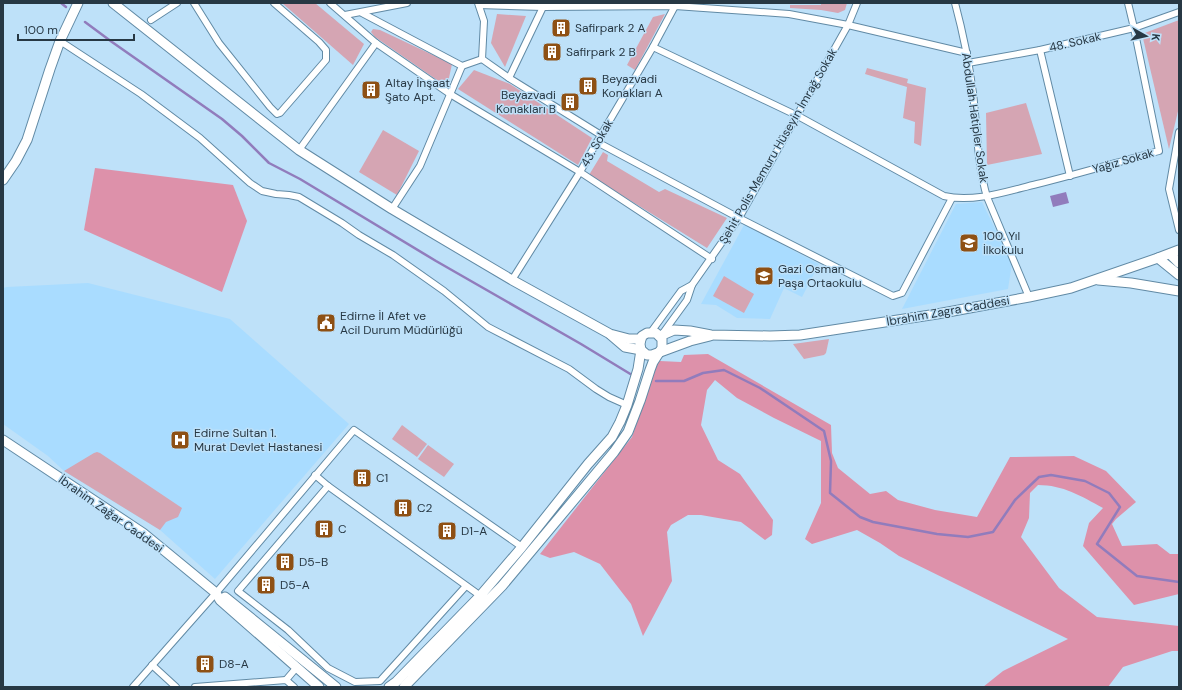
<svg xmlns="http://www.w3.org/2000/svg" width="1182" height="690" font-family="'DM Sans',sans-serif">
	<rect width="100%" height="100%" fill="#bee1f9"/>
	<g fill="#a9dcff">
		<path d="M 982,202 L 1012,263 L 1008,289 L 902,309 L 956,204 Z"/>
		<path d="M 744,225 L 819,264 L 802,297 L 784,288 L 770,319 L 737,318 L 716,305 L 701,304 Z"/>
		<path d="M 88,283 L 230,319 L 349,424 L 215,579 L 160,530 L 64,471 L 48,456 L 3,424 L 3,288 L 7,287 Z"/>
	</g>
	<g fill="#d5a5b3">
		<path d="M 282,3 L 315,3 L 364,44 L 353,65 Z"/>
		<path d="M 821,3 L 847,3 L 845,10 L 838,13 L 821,10 L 790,8 L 790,5 L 821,5 Z"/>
		<path d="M 497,14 L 526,16 L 505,67 L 491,43 Z"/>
		<path d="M 665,14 L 635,70 L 627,65 L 653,17 Z"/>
		<path d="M 1179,20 L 1179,107 L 1169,149 L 1142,34 Z"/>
		<path d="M 373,29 L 380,30 L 452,64 L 447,87 L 375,37 L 371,32 Z"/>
		<path d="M 867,68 L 908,79 L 907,83 L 926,88 L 921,146 L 914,143 L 915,122 L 903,118 L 907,87 L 865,74 Z"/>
		<path d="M 474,70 L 510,84 L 592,138 L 578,165 L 458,89 Z"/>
		<path d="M 1026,103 L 1042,154 L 987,165 L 986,113 Z"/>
		<path d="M 383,130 L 419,151 L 397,195 L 359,172 Z"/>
		<path d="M 603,152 L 608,155 L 607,161 L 659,192 L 665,189 L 727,218 L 707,248 L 589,175 Z"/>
		<path d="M 724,276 L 754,294 L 744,313 L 713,296 Z"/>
		<path d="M 829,339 L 826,353 L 824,355 L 804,359 L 793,344 Z"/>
		<path d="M 402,425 L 427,444 L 417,457 L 392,439 Z"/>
		<path d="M 428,445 L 454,464 L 444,477 L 418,459 Z"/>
		<path d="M 97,452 L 100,453 L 182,508 L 178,517 L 166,522 L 160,530 L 64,471 L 94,453 Z"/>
	</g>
	<g fill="#dd91aa">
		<path d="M 95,168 L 233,185 L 247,221 L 222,292 L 84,230 Z"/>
		<path d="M 708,354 L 831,425 L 832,453 L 838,468 L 870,494 L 886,491 L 898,500 L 935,510 L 977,517 L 1010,457 L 1074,456 L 1106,471 L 1136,502 L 1116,519 L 1112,524 L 1122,546 L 1157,544 L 1170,554 L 1179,554 L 1179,594 L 1134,605 L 1083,546 L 1089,523 L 1103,508 C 1081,496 1063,485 1038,485 L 1030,493 L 1029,518 L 1021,537 L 1059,588 L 1097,617 L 1179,626 L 1179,651 L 1172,651 L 1123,667 L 1108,687 L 983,687 L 1003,671 L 1068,639 L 899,556 L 880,543 L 857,530 L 812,544 L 805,539 L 821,503 L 821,441 L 774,418 L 737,398 L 715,380 L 707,390 L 701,425 L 718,460 L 740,474 L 773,520 L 772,535 L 765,540 L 741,522 L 701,515 L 688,515 L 671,525 L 667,532 L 672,581 L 643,636 L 631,604 L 600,564 L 574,552 L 550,558 L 540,554 L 632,437 L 656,365 L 660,361 L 681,362 L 684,355 Z"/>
	</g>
	<path fill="#917cbc" d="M 1066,192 L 1069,203 L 1053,207 L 1050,196 Z"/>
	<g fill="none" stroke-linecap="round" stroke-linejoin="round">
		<g stroke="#917cbc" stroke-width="2.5">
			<path d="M 61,3 L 66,7"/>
			<path d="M 85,22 L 112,42 L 222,119 L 242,136 L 269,163 L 300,179 L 436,261 L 581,344 L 632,375"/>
			<path d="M 656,381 L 684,381 L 703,373 L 724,370 L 760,388 L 824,431 L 831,461 L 830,493 L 860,517 L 873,522 L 937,534 L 968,537 L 993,532 L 1015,500 L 1039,477 L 1051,475 L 1085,481 L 1109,493 L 1120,507 L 1097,544 L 1137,576 L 1179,582"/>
		</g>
		<g stroke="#618aa5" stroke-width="8">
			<g id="minor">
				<path d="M 194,3 L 219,43 L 270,107 L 277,114 L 280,113 L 326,60 L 326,50 L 319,42 L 274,3"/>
				<path d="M 330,3 L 376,43 L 450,94 L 580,172 L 712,259"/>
				<path d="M 478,3 L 484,21 L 482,59 L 509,78 L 601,135"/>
				<path d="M 955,3 C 963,33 969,62 973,93 C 977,127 977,163 987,197 L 1029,297"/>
				<path d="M 479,5 L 543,7 L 675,6 L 789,14 L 848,25 L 967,53"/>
				<path d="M 362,13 L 462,66 L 482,59"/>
				<path d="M 345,15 L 407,3"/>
				<path d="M 151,20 L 177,3"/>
				<path d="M 60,41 L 141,94 L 200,138 L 250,183 L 262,191 L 276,194 L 289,195 L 299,197 L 342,223 L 359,235 L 393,255 L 444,291 L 488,327 L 569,369 L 596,389 L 609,397 L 627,405"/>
				<path d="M 653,47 L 798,116 L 944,196 C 974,203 1008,191 1037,184 C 1078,174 1118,162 1159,151 L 1134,28 L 1128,3"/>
				<path d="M 1040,50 L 1070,176"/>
				<path d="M 968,63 L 1040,50 L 1134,28 L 1179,12"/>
				<path d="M 509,78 L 543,7"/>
				<path d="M 1179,132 L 1169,189 L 1179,230"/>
				<path d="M 597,142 L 739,218 L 893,296 L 902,293 L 952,198"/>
				<path d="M 299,150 L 376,43"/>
				<path d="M 392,209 L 420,166 L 462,66"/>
				<path d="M 512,280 L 580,172 L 597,142 L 653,47 L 676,4"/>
				<path d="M 651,332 L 681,291 L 692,285"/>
				<path d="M 663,333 L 687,300 L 692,285 L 739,218 L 848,25 L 857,3"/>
				<path d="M 315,475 L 328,486 L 482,597"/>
				<path d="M 328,486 L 238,591 L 288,630 L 328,668 L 355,682 L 380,681 L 466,586"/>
				<path d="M 152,665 L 176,687"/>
				<path d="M 286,680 L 297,667"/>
				<path d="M 133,687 L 216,593 L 354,430 L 522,547"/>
				<path d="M 195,687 L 286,680 L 294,687"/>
			</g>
		</g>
		<g stroke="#618aa5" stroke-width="11">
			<g id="secondary">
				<path d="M 113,3 L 299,150 L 392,209 L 512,280 L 610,334 L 629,339 L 641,339"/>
				<path d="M 3,180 L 16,161 L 27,140 L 50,69 L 60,41 L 78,3"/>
				<path d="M 1170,254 L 1179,263"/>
				<path d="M 1158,258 L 1179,275"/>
				<path d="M 1098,280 L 1131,283 L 1179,291"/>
				<path d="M 611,335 L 625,347 L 641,350 L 647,355 L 652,355 L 690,341 L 710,336"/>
				<path d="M 660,336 L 674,330 L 690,331 L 711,335 L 770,336 L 800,335 L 937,314 L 1029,297 L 1071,288 L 1158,258 L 1179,250"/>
				<path d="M 3,440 L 143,533 L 216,593 L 220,600 L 319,687"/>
				<path d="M 225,597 L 336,687"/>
				<path d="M 389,687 L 396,682 L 480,596 L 522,547 L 588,464 L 612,437 L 620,422 L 627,405 L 638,369 L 641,350 L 640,344 L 641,339 L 642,336 L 647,333 L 656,333 L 662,339 L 662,348 L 653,362 L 650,370 L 640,401 L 628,432 L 614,452 L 502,586 L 404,687"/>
			</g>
		</g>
		<use href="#minor" stroke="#fff" stroke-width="6"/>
		<use href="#secondary" stroke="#fff" stroke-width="9"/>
	</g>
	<defs>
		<g id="building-square" transform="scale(1)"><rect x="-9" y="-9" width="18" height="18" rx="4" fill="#8e5014" stroke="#bee1f9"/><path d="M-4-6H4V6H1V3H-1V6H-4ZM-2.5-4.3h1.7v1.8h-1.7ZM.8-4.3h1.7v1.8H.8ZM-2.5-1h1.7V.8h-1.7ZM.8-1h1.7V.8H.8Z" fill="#fff"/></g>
		<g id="school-square" transform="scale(1)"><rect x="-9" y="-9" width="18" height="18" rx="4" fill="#8e5014" stroke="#bee1f9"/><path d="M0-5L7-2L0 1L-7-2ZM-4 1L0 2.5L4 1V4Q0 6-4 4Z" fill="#fff"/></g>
		<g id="civic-square" transform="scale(1)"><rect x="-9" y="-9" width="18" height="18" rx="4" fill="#8e5014" stroke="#bee1f9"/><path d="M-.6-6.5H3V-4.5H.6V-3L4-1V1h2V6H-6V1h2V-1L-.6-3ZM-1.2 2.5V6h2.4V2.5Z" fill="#fff"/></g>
		<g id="hospital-square" transform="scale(1)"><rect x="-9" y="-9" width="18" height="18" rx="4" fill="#8e5014" stroke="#bee1f9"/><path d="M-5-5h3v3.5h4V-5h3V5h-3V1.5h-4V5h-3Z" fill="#fff"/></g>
	</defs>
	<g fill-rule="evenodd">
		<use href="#building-square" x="561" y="28"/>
		<use href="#building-square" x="552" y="52"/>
		<use href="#building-square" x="588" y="86"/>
		<use href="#building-square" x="371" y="90"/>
		<use href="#building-square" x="570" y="102"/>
		<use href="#school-square" x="969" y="243"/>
		<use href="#school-square" x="764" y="276"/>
		<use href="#civic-square" x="326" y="323"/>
		<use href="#hospital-square" x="180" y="440"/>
		<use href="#building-square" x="362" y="478"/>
		<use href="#building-square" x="403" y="508"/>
		<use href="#building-square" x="324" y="529"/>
		<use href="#building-square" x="447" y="531"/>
		<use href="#building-square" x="285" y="562"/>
		<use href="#building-square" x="266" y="585"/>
		<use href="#building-square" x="205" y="664"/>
	</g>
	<g text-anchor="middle" stroke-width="3" stroke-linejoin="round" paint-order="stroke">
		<g font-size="12" fill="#273844" stroke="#bee1f9" text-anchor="start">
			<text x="575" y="32">Safirpark 2 A</text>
			<text x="566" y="56">Safirpark 2 B</text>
			<text x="602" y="83">Beyazvadi<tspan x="602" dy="14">Konakları A</tspan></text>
			<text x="385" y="87">Altay İnşaat<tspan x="385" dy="14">Şato Apt.</tspan></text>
			<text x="556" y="99" text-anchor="end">Beyazvadi<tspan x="556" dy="14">Konakları B</tspan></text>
			<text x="983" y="240">100. Yıl<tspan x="983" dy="14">İlkokulu</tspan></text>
			<text x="778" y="273">Gazi Osman<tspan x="778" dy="14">Paşa Ortaokulu</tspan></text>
			<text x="340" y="320">Edirne İl Afet ve<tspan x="340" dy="14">Acil Durum Müdürlüğü</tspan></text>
			<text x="194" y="437">Edirne Sultan 1.<tspan x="194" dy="14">Murat Devlet Hastanesi</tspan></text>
			<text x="376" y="482">C1</text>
			<text x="417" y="512">C2</text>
			<text x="338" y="533">C</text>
			<text x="461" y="535">D1-A</text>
			<text x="299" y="566">D5-B</text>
			<text x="280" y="589">D5-A</text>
			<text x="219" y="668">D8-A</text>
		</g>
		<g font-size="12" fill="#273844" stroke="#bee1f9">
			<text transform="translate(1075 42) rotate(-13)" y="4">48. Sokak</text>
			<text transform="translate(975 118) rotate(82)" y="4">Abdullah Hatipler Sokak</text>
			<text transform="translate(597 143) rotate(-60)" y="4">43. Sokak</text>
			<text transform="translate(778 146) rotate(-60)" y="4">Şehit Polis Memuru Hüseyin İmrağ Sokak</text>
			<text transform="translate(1123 161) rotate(-16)" y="4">Yağız Sokak</text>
			<text transform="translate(948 311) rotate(-10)" y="4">İbrahim Zagra Caddesi</text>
			<text transform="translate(111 514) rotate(35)" y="4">İbrahim Zağar Caddesi</text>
		</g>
	</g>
	<rect width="1182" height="690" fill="none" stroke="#273844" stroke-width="8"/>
	<g transform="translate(1146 36) rotate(98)" stroke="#bee1f9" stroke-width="3" paint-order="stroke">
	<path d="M0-3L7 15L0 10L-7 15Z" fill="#273844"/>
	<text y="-6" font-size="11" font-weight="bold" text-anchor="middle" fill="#273844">K</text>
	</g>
	<path d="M18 34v6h116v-6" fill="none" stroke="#273844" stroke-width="2"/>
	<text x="24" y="34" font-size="12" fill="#273844" stroke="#bee1f9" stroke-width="3" paint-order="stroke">100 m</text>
</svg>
